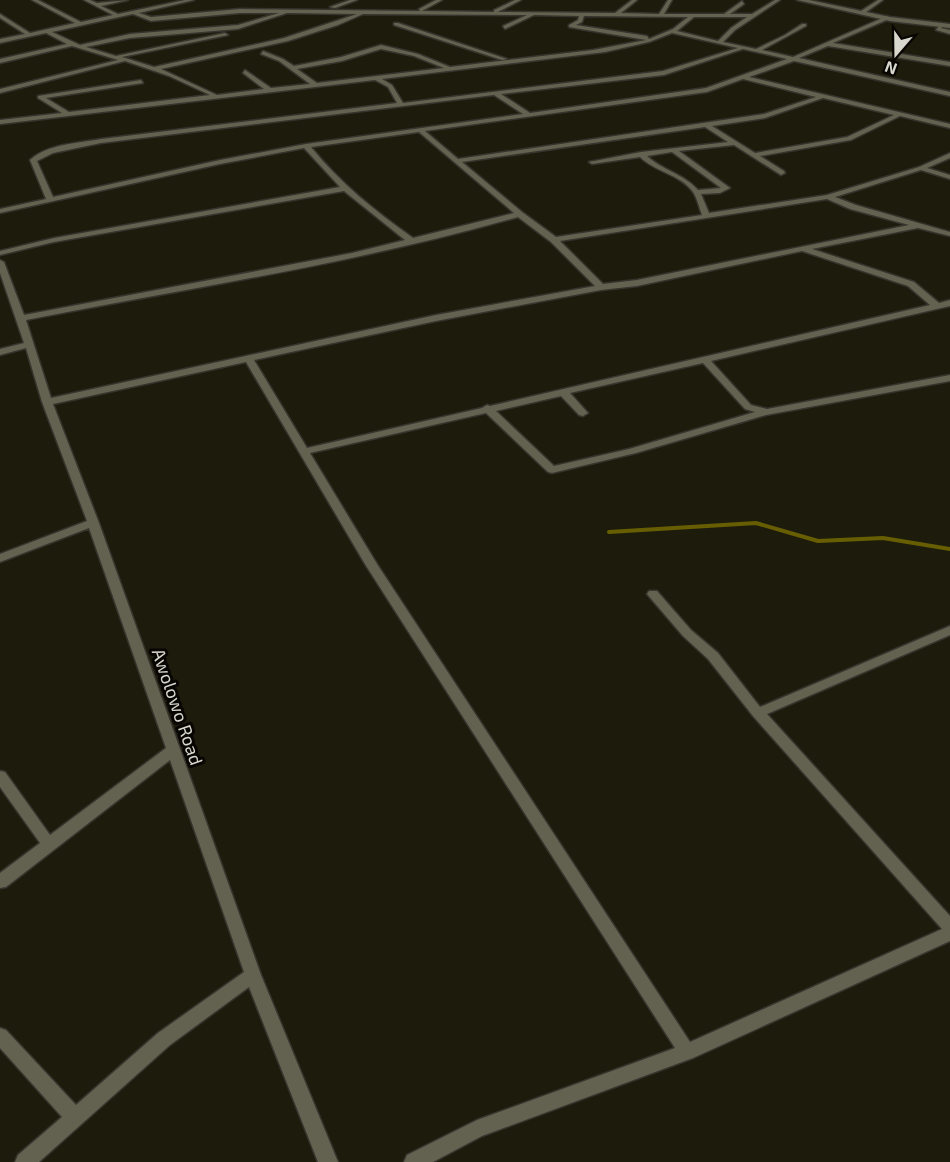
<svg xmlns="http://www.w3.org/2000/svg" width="950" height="1162" font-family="'Exo 2',sans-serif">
	<rect width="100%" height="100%" fill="#1d1b0c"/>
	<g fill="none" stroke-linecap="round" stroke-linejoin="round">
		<path stroke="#675e03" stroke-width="4" d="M 609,532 L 756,523 L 818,541 L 883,538 L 950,549"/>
		<g stroke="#35342d" stroke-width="3">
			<g id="street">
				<path d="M 32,0 L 38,0 L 81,22 L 113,15 L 84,0 L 90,0 L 97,3 L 128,0 L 101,6 L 118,14 L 185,0 L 194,0 L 139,13 L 151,17 L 240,9 L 420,11 L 419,9 L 436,0 L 442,0 L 422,11 L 494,12 L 494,10 L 515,0 L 521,0 L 498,12 L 615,13 L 632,0 L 637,0 L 621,13 L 659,14 L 668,0 L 672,0 L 664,14 L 724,14 L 742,1 L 744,4 L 730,14 L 752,14 L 775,0 L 780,0 L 735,30 L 723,42 L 756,49 L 785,35 L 802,24 L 806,24 L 806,26 L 762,50 L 793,57 L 887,16 L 889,19 L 833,43 L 950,62 L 950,66 L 828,46 L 799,58 L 950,92 L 950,96 L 794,61 L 749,77 L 950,124 L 950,128 L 900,116 L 851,140 L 760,156 L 784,171 L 785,173 L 781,175 L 734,145 L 679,151 L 730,188 L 720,193 L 701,194 L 709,213 L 827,195 L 919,167 L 950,153 L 950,158 L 927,168 L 950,175 L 950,179 L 921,170 L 835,197 L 856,205 L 950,232 L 950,236 L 918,228 L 812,249 L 914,282 L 939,303 L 950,300 L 950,306 L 711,361 L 751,405 L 767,409 L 950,375 L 950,381 L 766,415 L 636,453 L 552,473 L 548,472 L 486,413 L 310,453 L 377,564 L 690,1042 L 942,929 L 753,716 L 708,659 L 683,636 L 647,594 L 649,591 L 657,591 L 691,630 L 718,653 L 760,707 L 950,626 L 950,635 L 767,714 L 950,916 L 950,941 L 693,1058 L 482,1136 L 433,1162 L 404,1162 L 407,1155 L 477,1120 L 675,1048 L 365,564 L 246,362 L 53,404 L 99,523 L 261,975 L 338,1162 L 318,1162 L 249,987 L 170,1045 L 39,1162 L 15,1162 L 18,1155 L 62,1117 L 0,1048 L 0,1028 L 6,1030 L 76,1105 L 158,1033 L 244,972 L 170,760 L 6,887 L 0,888 L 0,873 L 40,843 L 0,787 L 0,771 L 5,772 L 50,835 L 166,748 L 89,528 L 0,562 L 0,554 L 87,521 L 42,402 L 26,348 L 0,355 L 0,349 L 24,343 L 0,273 L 0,260 L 4,262 L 24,315 L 352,253 L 405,240 L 344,191 L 54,242 L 0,255 L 0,251 L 54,238 L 340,187 L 304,148 L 220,164 L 0,213 L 0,209 L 46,199 L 30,160 C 47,144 79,143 101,139 L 397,103 L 388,87 L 375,80 L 0,124 L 0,120 L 62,113 L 38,98 L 38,96 L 141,80 L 143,83 L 46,98 L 69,112 L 210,95 L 169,76 L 125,61 L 0,93 L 0,89 L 118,60 L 72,46 L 0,63 L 0,59 L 67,44 L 46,33 L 0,43 L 0,39 L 25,34 L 0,18 L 0,14 L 30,33 L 75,23 ZM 240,13 L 279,13 L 238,25 L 130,34 L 80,45 L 52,32 L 133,14 L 151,21 ZM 287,13 L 357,14 L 284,38 L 154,67 L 122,57 L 228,35 L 225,33 L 116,56 L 86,47 L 130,38 L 238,29 ZM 363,14 L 527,15 L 503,26 L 505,29 L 534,15 L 579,16 L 578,20 L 569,25 L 569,27 L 646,40 L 593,50 L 450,67 L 418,54 L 381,45 L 341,57 L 294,66 L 283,59 L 263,51 L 261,54 L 279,61 L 310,84 L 271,88 L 245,70 L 243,73 L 264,89 L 217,95 L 161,69 L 288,41 L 338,25 ZM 584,16 L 688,17 L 673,29 L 649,39 L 647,36 L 576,25 L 582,22 ZM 694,17 L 747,17 L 731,28 L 718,41 L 677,31 ZM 672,33 L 738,48 L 663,71 L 403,103 L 392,85 L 382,79 L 605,52 L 649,42 ZM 381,49 L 414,56 L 444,68 L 317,83 L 297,69 L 342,61 ZM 743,49 L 787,59 L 706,88 L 530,113 L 501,94 L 664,75 ZM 743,79 L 816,97 L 764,114 L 458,159 L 425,131 L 707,92 ZM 494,95 L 523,114 L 306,144 L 220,160 L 53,197 L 37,161 L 53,153 L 101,143 ZM 823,98 L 894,115 L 847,137 L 755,153 L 712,126 L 765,118 ZM 705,127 L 728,142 L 641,152 L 589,162 L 592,164 L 640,157 C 655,172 680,174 693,192 C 697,198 699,207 702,215 L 556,237 L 522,212 L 462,162 ZM 419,132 L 514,213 L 413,238 C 375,211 340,183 311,147 ZM 672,152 L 721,188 L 698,190 C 684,174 662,170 647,156 ZM 827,199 L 850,209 L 909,225 L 637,280 L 603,284 L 560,241 ZM 518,217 L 551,242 L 595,286 L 436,315 L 51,398 L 26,320 C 190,288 358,263 518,217 ZM 802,251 L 908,286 L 930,305 L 490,406 L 487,405 L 482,408 L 307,448 L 254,360 L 436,321 L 601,290 L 637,286 ZM 703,363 L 745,409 L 755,412 L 629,449 L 554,466 L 496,411 L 561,396 L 579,415 L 583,416 L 588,413 L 570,393 Z"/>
				<path d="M 350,0 L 357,0 L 335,8 L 330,7 Z"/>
				<path d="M 878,0 L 883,0 L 865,13 L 861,13 L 861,11 Z"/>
				<path d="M 394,23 L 398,23 L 507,59 L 502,60 L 394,25 Z"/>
				<path d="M 941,23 L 944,25 L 941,28 L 950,30 L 950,34 L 936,30 Z"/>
			</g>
		</g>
		<g stroke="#35342d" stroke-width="3">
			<path id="secondary" d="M 797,0 L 809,0 L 890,17 L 950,24 L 950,28 L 890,21 Z"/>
		</g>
		<use href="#street" fill="#63614f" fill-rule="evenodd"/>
		<use href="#secondary" fill="#63614f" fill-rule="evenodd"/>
	</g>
	<g text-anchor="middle" stroke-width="6" stroke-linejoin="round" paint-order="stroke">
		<g font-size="18" fill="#d9d8ce" stroke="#070602">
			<text transform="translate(177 707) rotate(71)" y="6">Awolowo Road</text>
		</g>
	</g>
	<g transform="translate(896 54) rotate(200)" stroke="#070602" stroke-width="4.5" paint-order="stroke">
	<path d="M0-4.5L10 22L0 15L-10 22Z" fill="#d9d8ce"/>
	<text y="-9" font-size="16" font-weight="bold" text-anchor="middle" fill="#d9d8ce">N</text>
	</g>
</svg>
